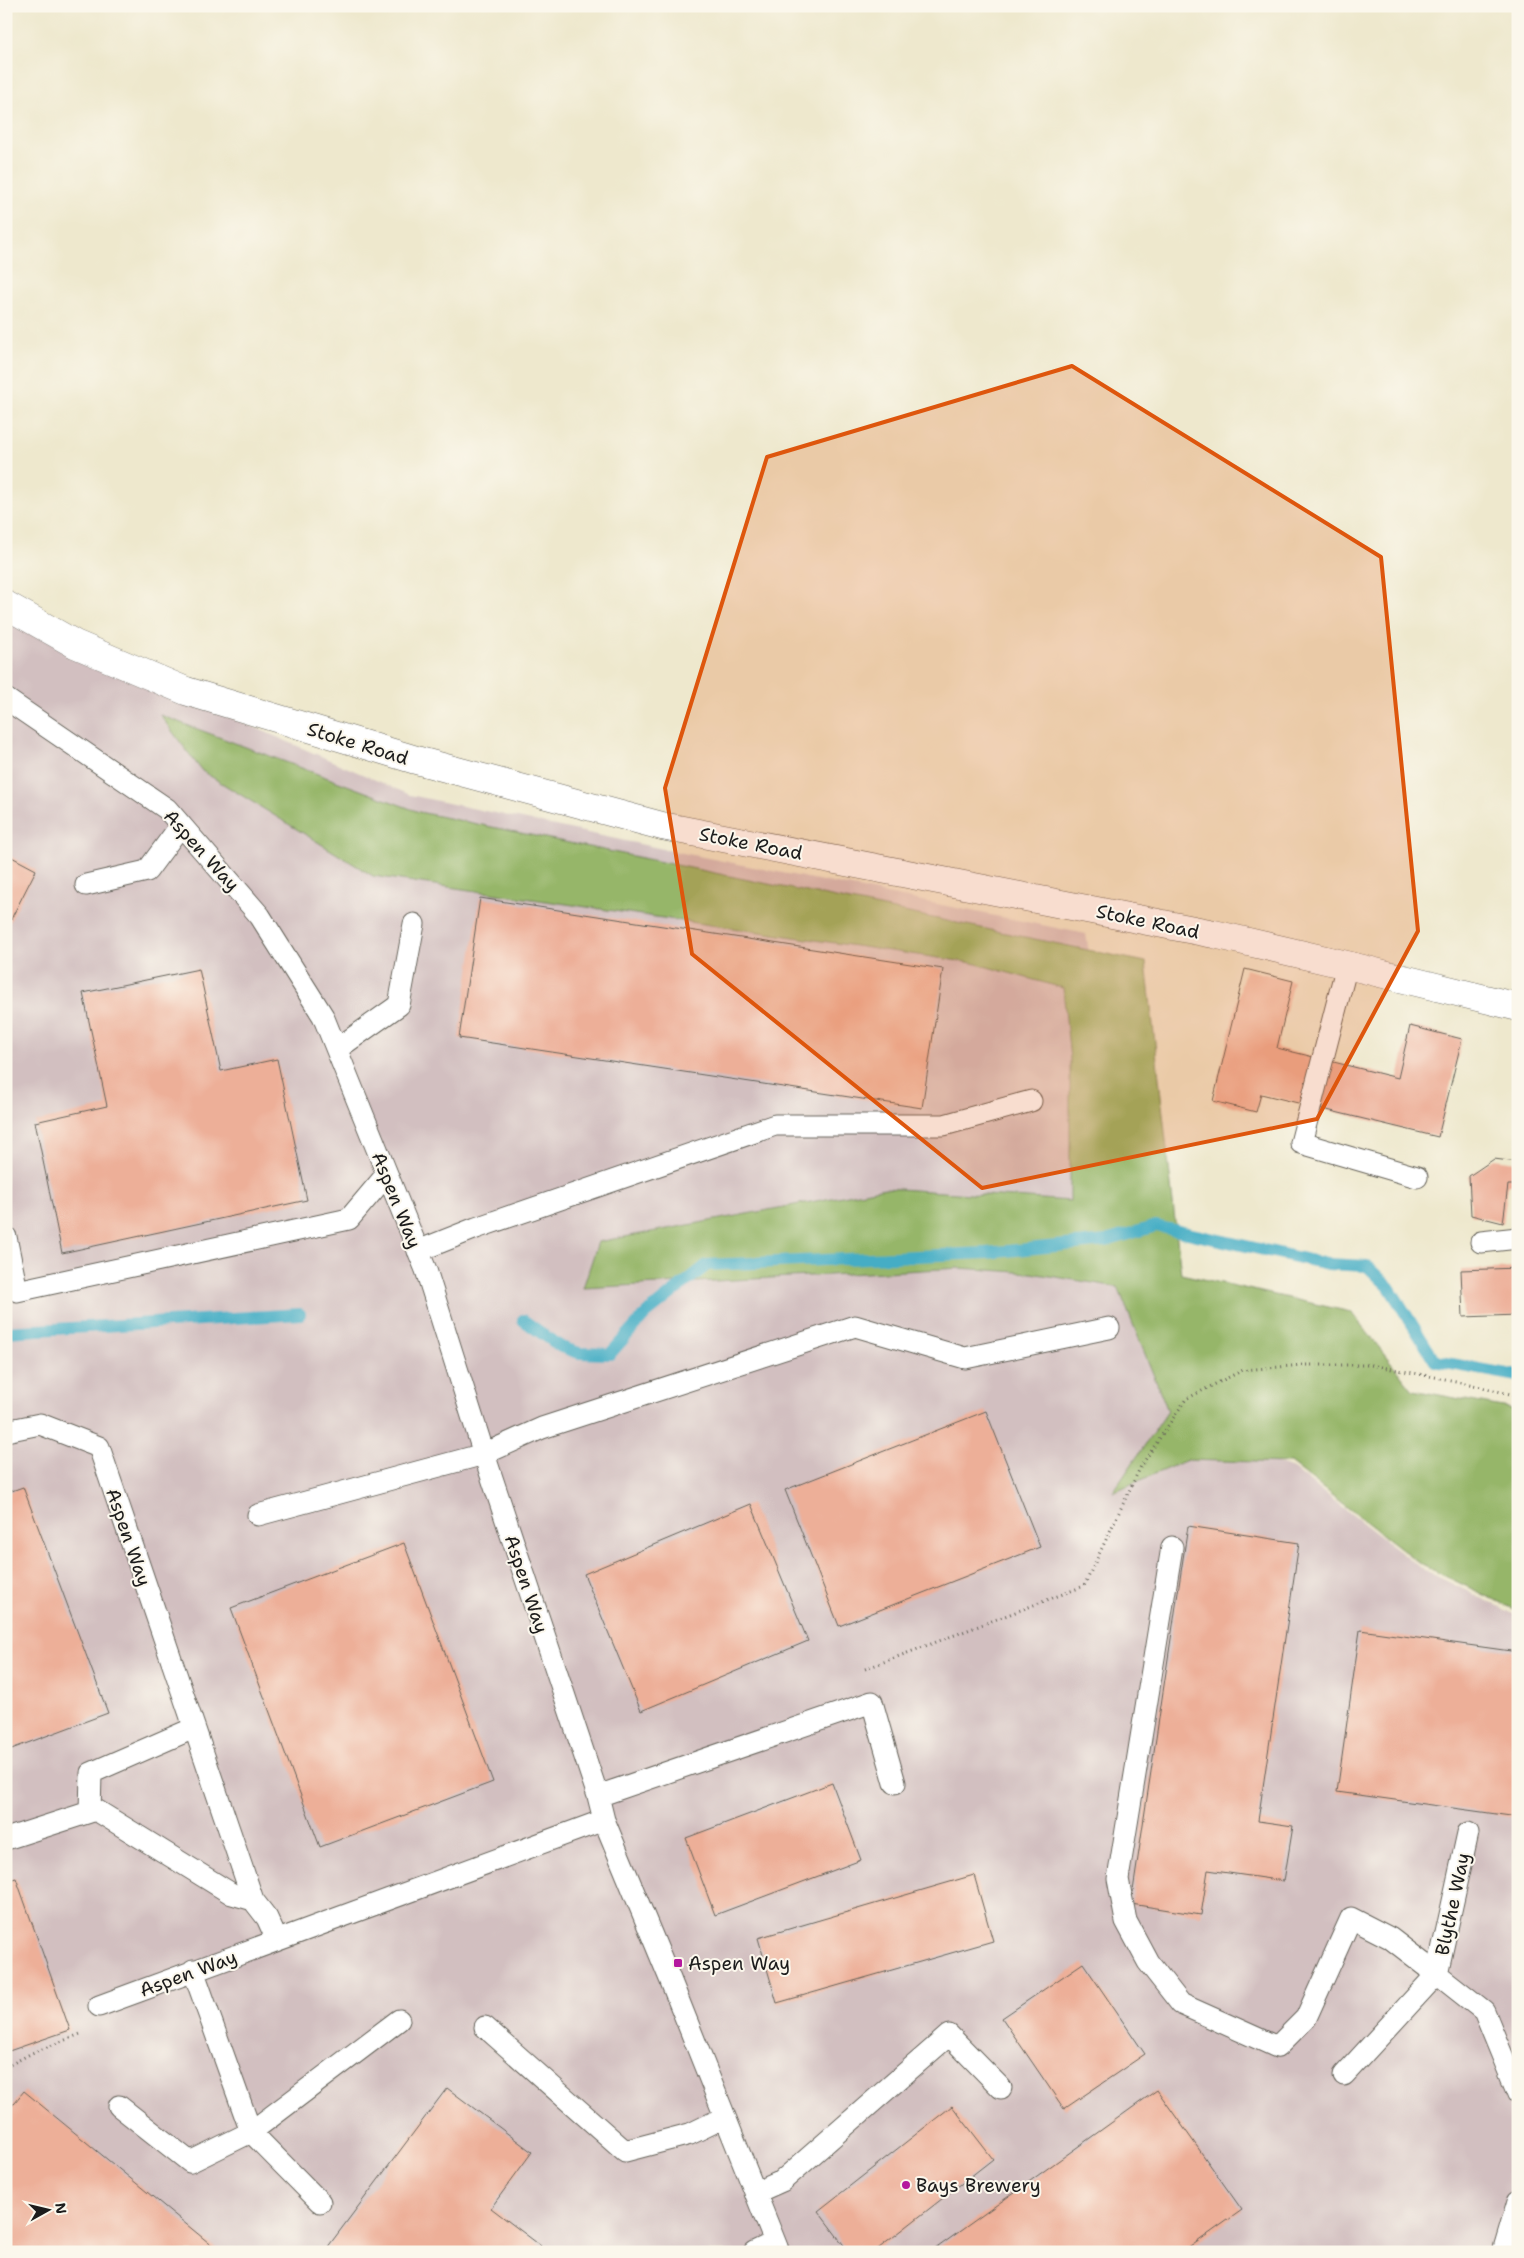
<svg xmlns="http://www.w3.org/2000/svg" width="1524" height="2258" viewBox="0 0 1524 2258" font-family="'Shantell Sans',sans-serif">
<rect width="100%" height="100%" fill="#fbf7ec"/>
<filter id="ink" filterUnits="userSpaceOnUse"><feTurbulence type="fractalNoise" baseFrequency=".02" numOctaves="2"/><feDisplacementMap in="SourceGraphic" scale="10" xChannelSelector="R" yChannelSelector="G"/><feConvolveMatrix kernelMatrix="1 2 1 2 8 2 1 2 1" color-interpolation-filters="sRGB"/></filter>
<filter id="wash" filterUnits="userSpaceOnUse"><feTurbulence type="fractalNoise" baseFrequency=".0096" numOctaves="4" result="noise"/><feDisplacementMap in="SourceGraphic" scale="20" xChannelSelector="R" yChannelSelector="G"/><feGaussianBlur stdDeviation="1.12" result="paint"/><feColorMatrix in="noise" values="0 0 0 0 0 0 0 0 0 0 0 0 0 0 0 0 0 1.4 0 .05"/><feComposite in="paint" operator="in"/></filter>
<g filter="url(#wash)">
<rect width="100%" height="100%" fill="#eee8cd"/>
<path fill="#d2bfc0" d="M6,610L192,700L410,795L663,849L1086,934L1152,1333L1217,1440L1293,1469L1424,1570L1518,1616V2252H6Z"/>
<path fill="#96b669" stroke="#596942" d="M160,715L419,812L1146,962L1181,1274L1351,1312L1413,1390L1518,1410V1611L1422,1565L1290,1463L1187,1460L1113,1492L1168,1411L1118,1287L1031,1273L960,1268L583,1288L598,1242L885,1188L1070,1201V1060L1063,988L973,963L373,876L202,771Z"/>
<g fill="none" stroke-linecap="round" stroke-linejoin="round">
<path stroke="#45adc5" stroke-width="12" d="M523,1320L561,1347L579,1353L610,1354L646,1314L707,1265L987,1253L1106,1241L1156,1226L1327,1264L1367,1266L1389,1287L1435,1361L1518,1376
M6,1332L300,1314"/>
</g>
<g id="blocks">
<path fill="#edaf98" d="M6,854L36,870L6,929Z
M480,898L943,969L922,1108L459,1038Z
M199,969L221,1071L277,1059L307,1200L62,1253L35,1122L107,1106L83,993Z
M1245,969L1293,981L1277,1048L1398,1078L1410,1026L1462,1039L1438,1137L1261,1094L1256,1112L1213,1101Z
M1494,1159L1518,1162V1185H1508L1503,1223L1471,1215L1469,1176Z
M1518,1268V1315L1463,1317L1461,1270Z
M986,1411L1040,1547L839,1626L785,1490Z
M23,1487L108,1713L6,1751V1493Z
M751,1504L808,1641L641,1711L584,1574Z
M1188,1526L1299,1543L1258,1821L1293,1826L1284,1881L1208,1870L1201,1915L1131,1904Z
M404,1543L493,1782L320,1847L231,1608Z
M1360,1630L1518,1652V1817L1337,1792Z
M832,1783L861,1860L715,1915L686,1838Z
M974,1875L993,1941L777,2003L758,1938Z
M16,1878L70,2030L6,2052V1881Z
M1083,1963L1145,2054L1064,2109L1002,2018Z
M447,2088L532,2152L491,2208L541,2246L536,2252H324Z
M1157,2090L1242,2210L1183,2252H931Z
M24,2091L220,2252H6V2113Z
M952,2106L993,2159L874,2252H849L818,2211Z"/>
</g>
</g>
<g filter="url(#ink)">
<use href="#blocks" fill-opacity="0" stroke="#66635a" stroke-width="1"/>
<g fill="none" stroke-linecap="round" stroke-linejoin="round">
<defs>
<path id="service" d="M6,699L167,809L260,916L323,1016L426,1270L484,1454L598,1796L604,1820L670,1979L779,2252
M86,885L147,871L181,825
M1347,965L1301,1143L1417,1177
M337,1049L399,1005L414,924
M6,1237L17,1291L349,1219L387,1174
M1481,1242L1518,1238
M418,1251L476,1228L775,1125H944L1031,1101
M6,1431L40,1424L99,1447L253,1900L267,1918L277,1940
M258,1515L484,1454L542,1428L855,1326L965,1358L1109,1328
M1172,1547L1118,1879L1126,1921L1148,1962L1181,2004L1277,2047L1306,2018L1351,1918L1390,1938L1437,1974L1344,2075
M598,1796L872,1702L895,1783
M90,1812L91,1773L194,1728
M1468,1833L1437,1974L1484,2011L1518,2094
M6,1839L96,1810L232,1894L253,1900
M193,1970L251,2132L320,2202
M99,2006L604,1820
M485,2027L625,2151L690,2134L725,2117
M119,2106L190,2162L251,2132L399,2020
M755,2193L782,2181L949,2035L1001,2088
M754,2252L775,2242
M1503,2252L1518,2201"/>
<path id="tertiary" d="M6,605L75,644L186,691L416,760L662,826L1214,934L1347,965L1518,1007"/>
</defs>
<use href="#service" stroke="#66635a" stroke-width="23"/>
<use href="#tertiary" stroke="#66635a" stroke-width="29"/>
<path stroke="#66635a" stroke-width="3" stroke-dasharray="1 4" stroke-linecap="butt" d="M865,1669L1084,1586L1141,1466L1186,1399L1243,1370L1303,1365H1371L1461,1382L1518,1396
M6,2067L32,2053L83,2033"/>
<use href="#service" stroke="#fff" stroke-width="21"/>
<use href="#tertiary" stroke="#fff" stroke-width="28"/>
</g>
</g>
<path fill="#de560d" fill-opacity="0.2" stroke="#de560d" stroke-width="4" stroke-linejoin="round" d="M1072,366L1381,557L1418,931L1317,1119L982,1188L692,954L665,788L767,457Z"/>
<g fill="#b5179e" stroke="#fbf7ec" stroke-width="2">
<rect x="673" y="1958" width="10" height="10" rx="2.5"/>
<circle cx="906" cy="2185" r="5"/>
</g>
<g text-anchor="middle" stroke-width="4" stroke-linejoin="round" paint-order="stroke">
<g font-size="19" fill="#1c1c1c" stroke="#fbf7ec">
<text transform="translate(358 743) rotate(17)" y="7">Stoke Road</text>
<text transform="translate(751 843) rotate(11)" y="7">Stoke Road</text>
<text transform="translate(202 850) rotate(48)" y="7">Aspen Way</text>
<text transform="translate(1148 921) rotate(12)" y="7">Stoke Road</text>
<text transform="translate(397 1200) rotate(68)" y="7">Aspen Way</text>
<text transform="translate(129 1537) rotate(71)" y="7">Aspen Way</text>
<text transform="translate(527 1584) rotate(72)" y="7">Aspen Way</text>
<text transform="translate(1452 1904) rotate(-78)" y="7">Blythe Way</text>
<text transform="translate(188 1973) rotate(-20)" y="7">Aspen Way</text>
</g>
<g font-size="19" fill="#1c1c1c" stroke="#fbf7ec" text-anchor="start">
<text x="688" y="1970">Aspen Way</text>
<text x="916" y="2192">Bays Brewery</text>
</g>
</g>
<rect width="1524" height="2258" fill="none" stroke="#fbf7ec" stroke-width="25"/>
<g transform="translate(48 2210) rotate(82)" stroke="#fbf7ec" stroke-width="4" paint-order="stroke">
<path d="M0-4L9 19L0 12L-9 19Z" fill="#1c1c1c"/>
<text y="-8" font-size="14" font-weight="bold" text-anchor="middle" fill="#1c1c1c">N</text>
</g>
</svg>
